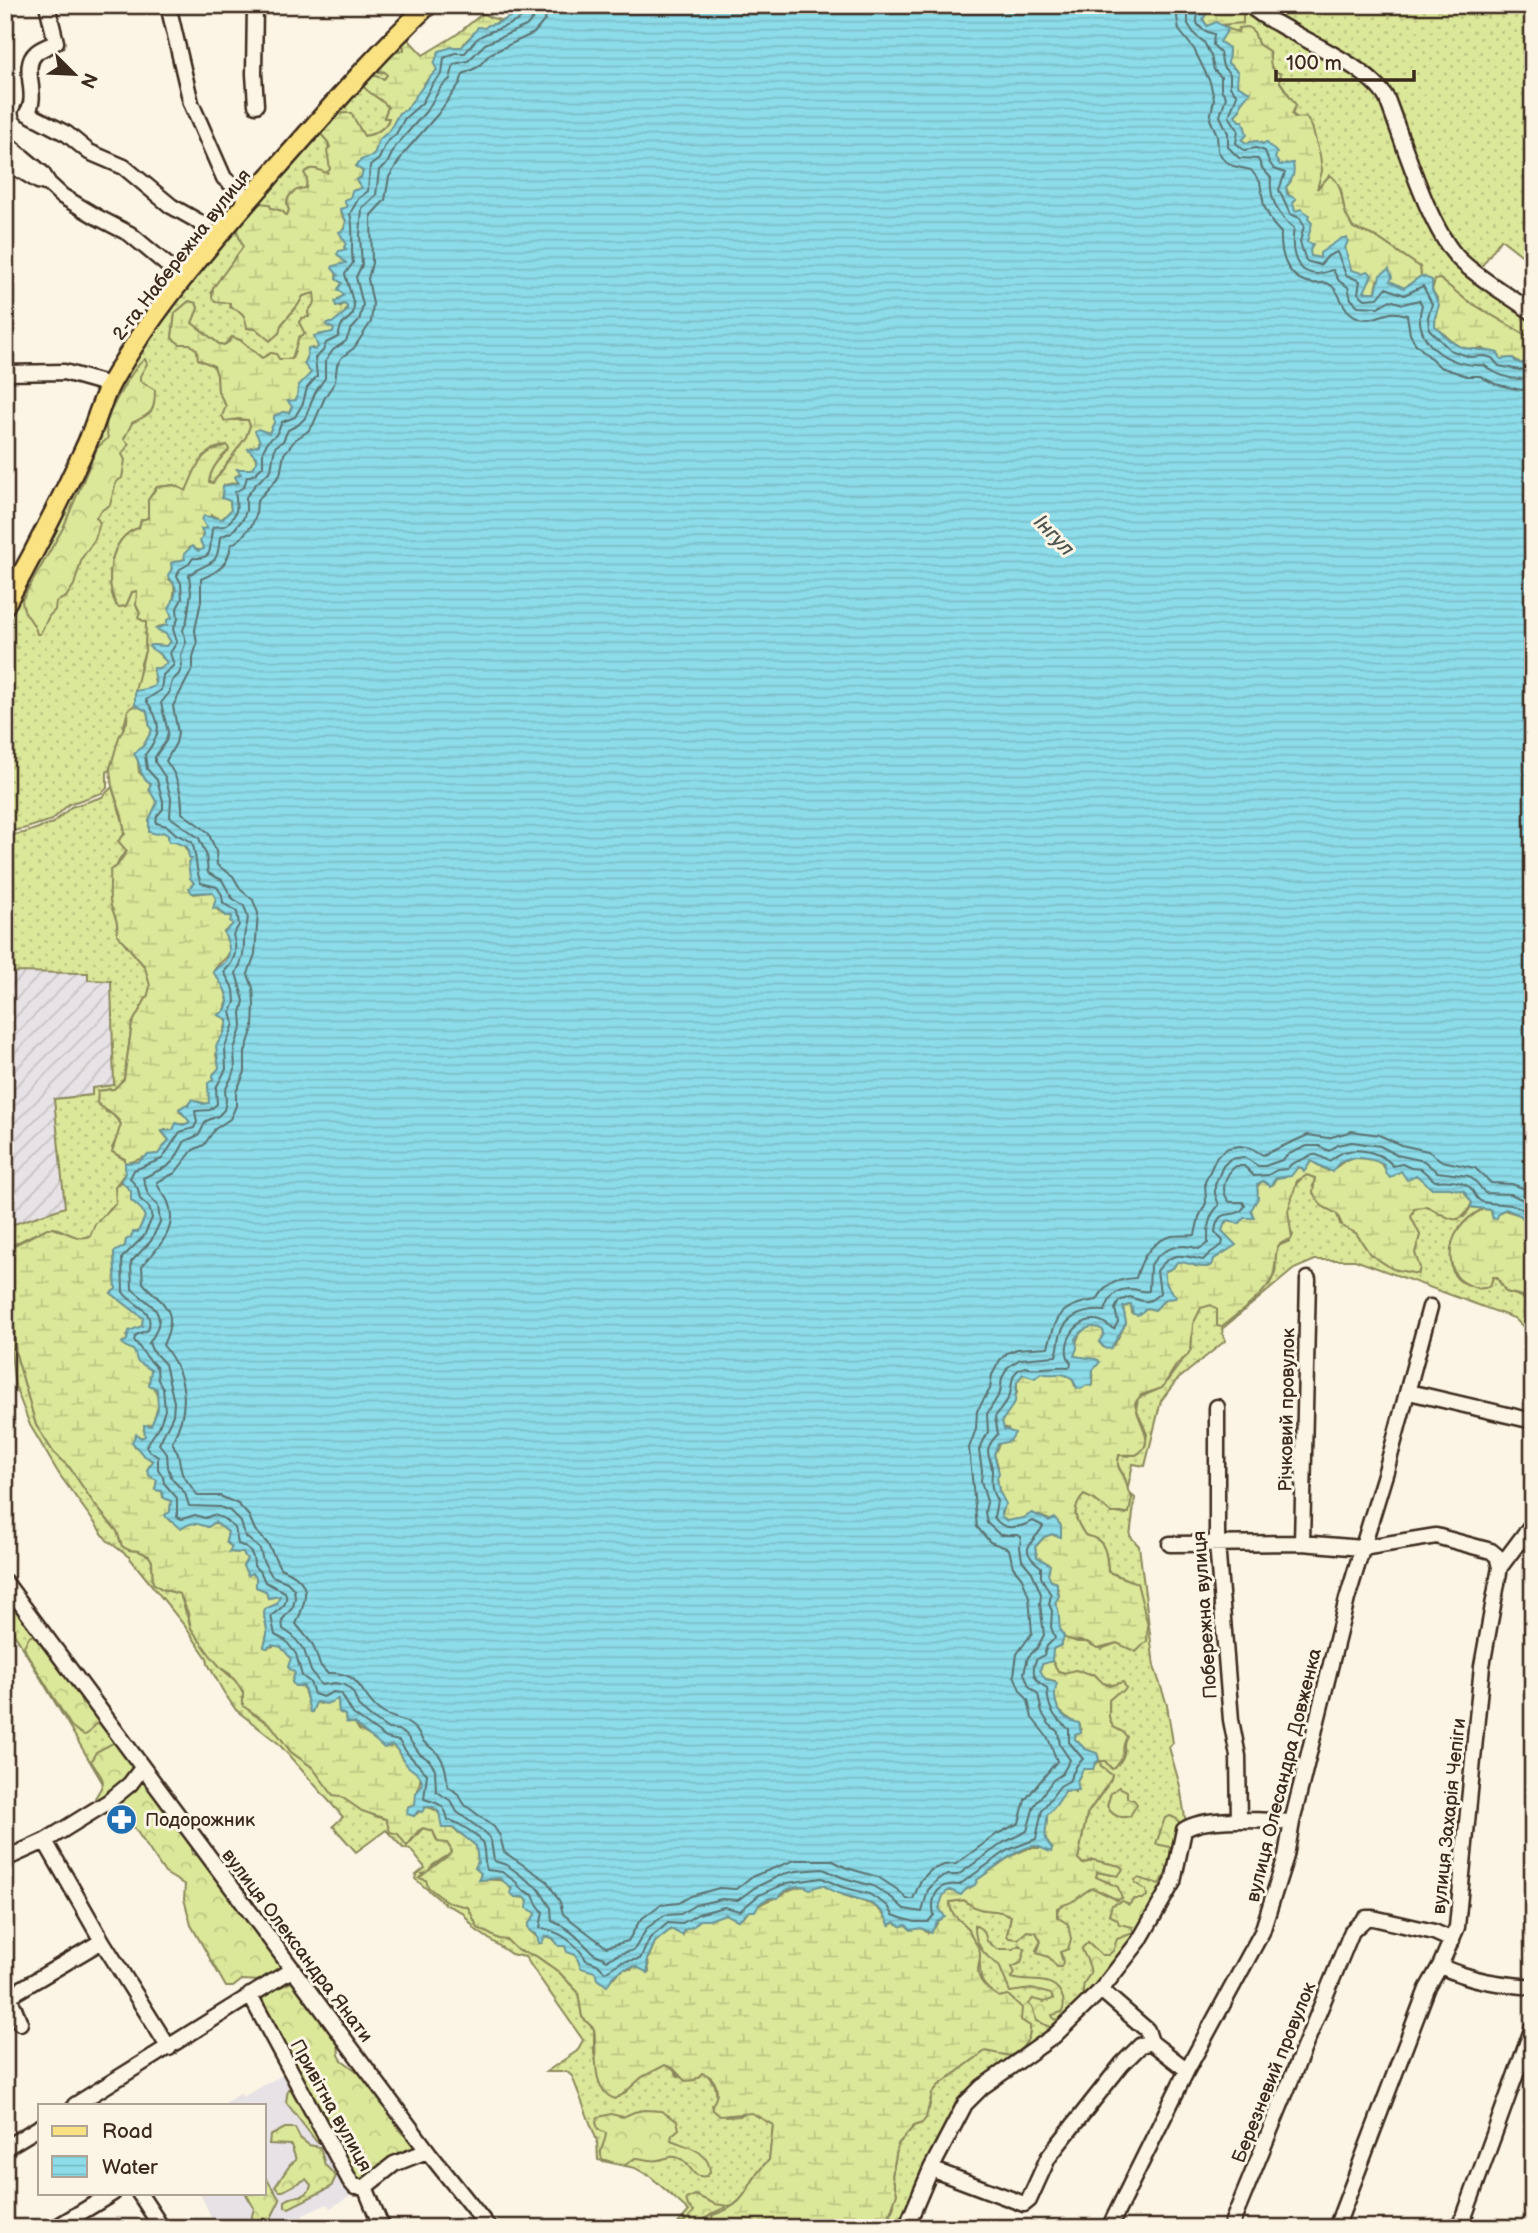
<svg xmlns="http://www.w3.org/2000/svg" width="1538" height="2233" viewBox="0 0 1538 2233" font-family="'Balsamiq Sans',sans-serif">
<defs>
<pattern id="industrial-furrows" width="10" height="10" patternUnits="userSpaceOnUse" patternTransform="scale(1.75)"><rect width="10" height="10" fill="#e6e2e5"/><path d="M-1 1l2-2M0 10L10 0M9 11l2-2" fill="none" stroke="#c6c2c4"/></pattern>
<pattern id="grass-dots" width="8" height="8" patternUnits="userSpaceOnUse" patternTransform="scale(1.75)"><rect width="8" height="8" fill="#dbe799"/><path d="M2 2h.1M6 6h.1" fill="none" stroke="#bdc683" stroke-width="1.8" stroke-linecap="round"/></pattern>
<pattern id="forest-crowns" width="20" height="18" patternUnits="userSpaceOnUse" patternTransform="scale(1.75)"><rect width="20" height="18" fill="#dbe799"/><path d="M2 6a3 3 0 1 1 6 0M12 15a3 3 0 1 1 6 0" fill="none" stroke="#bdc683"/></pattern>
<pattern id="wetland-marsh" width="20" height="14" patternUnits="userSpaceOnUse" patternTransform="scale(1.75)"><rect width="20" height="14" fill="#dbe799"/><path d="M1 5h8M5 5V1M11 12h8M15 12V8" fill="none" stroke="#bdc683"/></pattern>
<pattern id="water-rules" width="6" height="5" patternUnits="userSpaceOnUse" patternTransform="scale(1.75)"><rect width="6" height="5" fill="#8cdce9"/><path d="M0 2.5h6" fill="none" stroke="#7abdc7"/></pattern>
</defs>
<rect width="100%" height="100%" fill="#fcf5e5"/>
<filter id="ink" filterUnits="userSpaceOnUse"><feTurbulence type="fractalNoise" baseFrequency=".0143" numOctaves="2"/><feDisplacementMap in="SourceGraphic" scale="14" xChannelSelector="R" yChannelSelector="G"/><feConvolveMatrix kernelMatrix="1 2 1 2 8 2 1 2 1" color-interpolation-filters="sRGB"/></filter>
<g filter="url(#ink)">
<path fill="#e6e2e5" d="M282,2075L354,2194L330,2208L327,2204L303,2215L304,2220L288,2226V2228H216L200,2193H264V2105H222L240,2093L243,2097Z"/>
<path fill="url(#industrial-furrows)" d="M5,972L88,973V980L111,981L114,1085L92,1088L65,1207L5,1227Z"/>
<path fill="url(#grass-dots)" stroke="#8b885c" stroke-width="2" d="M1237,5H1243L1377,89L1443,241L1533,318V348L1529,345L1527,336L1466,300L1440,279L1435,280L1433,285L1431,280L1421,276L1420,267L1376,237L1353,228L1345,213L1341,190L1330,175L1317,190V184L1322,171L1312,127L1292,114L1296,105L1273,71L1269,65L1270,52L1258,44L1254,32C1244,32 1232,33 1224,26L1233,23L1243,14Z
M1257,5H1533V264L1501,239L1479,270L1462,256L1437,218L1391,97Z
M402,37L400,45L404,47V50L387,55L374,70L375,72H385L387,75L384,79L370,75L362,85C370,95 381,97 388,107L384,117L389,118C387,128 374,135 363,136L351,113C337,112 323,119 320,133L328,142L330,169L327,174C318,169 313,166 305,173L307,179L306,189C293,189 283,198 289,210L287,216L282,211L271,208L269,204H257L242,221L237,231L243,247L211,292L216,302L230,303V307C243,312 245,314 248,328L256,329L270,340L279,333L281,325L298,305L303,296L314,293L316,296L315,302L308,312L309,318H302L299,322L306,334L299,337L292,359H279L276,354L271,353L262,358L240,340L232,337L224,345L219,344L192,323L198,308L196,303L189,301L175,313L172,338L180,344H190L197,350L198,359L214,366L217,375L218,391L226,406L223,416L224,420H248L250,426L246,437L213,483L209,482C210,470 220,458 229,450L227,445L213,449L204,456L186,491L174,485L157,487L148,500V518L141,520L139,528C109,535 103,586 118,607L126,606L132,592L137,591L139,592L136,605L140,613L138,618L146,622V625L145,651L141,663L135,705L128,710C124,730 116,749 110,769L107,772V788L102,793L69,804L52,820L23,829L5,832V615L65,501L116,391L151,331L220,241L354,89Z
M112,787L124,825L123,848L127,851L120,858L111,880C113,887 110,891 110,898C111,912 119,916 117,934L145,967L151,986L148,995L132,1024L124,1079L114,1089L98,1091L106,1112L112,1114L121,1124L118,1136L112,1148L117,1155L125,1160V1173L116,1185V1203L106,1212L90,1236C75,1243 66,1228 52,1228C44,1228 12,1245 5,1250V1227L65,1207L54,1099L92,1095V1088L114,1085L111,981L88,980V973L5,972V836L24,833L53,823L71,807L102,797Z
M1307,1175L1315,1178L1313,1187L1337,1214L1340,1224L1356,1233L1370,1254L1393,1269L1419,1272L1415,1253L1420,1235L1411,1217L1414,1209L1426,1206L1440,1214L1464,1217L1471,1207L1483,1209C1461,1220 1449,1238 1451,1263C1452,1271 1454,1278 1462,1282C1469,1285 1482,1285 1490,1286L1493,1277H1496L1506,1292C1537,1300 1533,1308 1533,1336L1514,1318L1355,1260H1315L1294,1269L1222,1329L1225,1341L1176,1381L1161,1401L1145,1466L1133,1464L1127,1491L1135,1498L1130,1536L1139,1546L1154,1666L1167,1705L1173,1743L1169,1747L1180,1786L1186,1824L1180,1848L1125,1956L1066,2023L975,2091L903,2228H885L894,2206L895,2185L892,2176L898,2144L929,2109L932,2093L938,2086L985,2051C991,2051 996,2053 1002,2054C1019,2055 1031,2041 1030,2026L1021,2020C1021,2009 1016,2003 1008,1995L999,1997C972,1980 984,1974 978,1949C975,1941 970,1937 969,1929C961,1920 949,1915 950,1902L964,1900C984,1917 993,1905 1011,1916L1007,1935H1021L1027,1931L1036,1932L1041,1941L1036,1950L1049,1957L1057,1966L1063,1958L1060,1952L1063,1921L1059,1920L1057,1912L1060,1905C1072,1900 1081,1892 1093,1888L1117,1900L1122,1898L1109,1882L1096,1878L1097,1872L1111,1875L1123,1869L1120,1866L1093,1860L1083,1864L1078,1859L1087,1814L1107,1786L1106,1770L1101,1767L1100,1761H1105L1112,1768H1115C1138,1743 1113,1740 1109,1717C1108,1712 1110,1707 1109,1700L1117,1692L1113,1685L1102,1683L1095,1675L1075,1670L1069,1674L1058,1671L1051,1659L1053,1649L1061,1645L1064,1637L1077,1642H1086L1101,1649L1117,1643L1122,1645L1118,1575L1108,1572C1108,1562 1106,1544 1096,1539C1093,1537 1089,1537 1085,1535C1075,1520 1071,1510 1083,1495C1101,1499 1107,1515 1126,1514L1130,1495L1126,1492C1126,1488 1127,1484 1126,1481C1122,1469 1116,1471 1119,1455L1129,1456L1145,1447L1147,1434L1136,1409L1138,1398L1162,1388L1191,1349L1193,1324L1201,1307L1211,1305L1217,1309L1218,1315C1238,1305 1268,1296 1275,1273C1277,1263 1274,1254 1278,1246L1290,1241L1293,1235C1283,1218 1288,1184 1307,1175Z
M5,1303L14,1329L16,1354L36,1425L54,1453L70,1468L95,1505L117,1531L122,1546L129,1550L139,1551L149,1556L152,1561L153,1583L162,1589L180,1594L191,1628L221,1668L238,1683L253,1714L271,1725L291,1752L312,1767L340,1796L375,1816L388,1820L407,1846L423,1828L433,1831L436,1839L447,1843L452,1851L450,1854L433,1865L427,1873L422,1874C433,1891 445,1905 467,1905L479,1928L507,1940L521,1952L536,1956L559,1972L578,1992L582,2017L594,2029V2053L601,2084L622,2095L642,2077L665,2065L673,2068L678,2076L698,2078L702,2073H706L715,2085L717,2098L726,2117L740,2116L745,2112L752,2113L773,2125L769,2160C744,2182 753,2202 713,2215L708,2228H674L689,2211L651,2177L635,2168L598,2160L597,2141L572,2076L567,2072H546L577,2051L583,2040L525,1957L511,1954L476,1930L462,1912L446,1905L415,1879L416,1875L425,1868L410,1849L403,1848L386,1830L356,1852L333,1826L343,1817L278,1743L236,1710L223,1691L208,1664L207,1658L184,1625L129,1557L107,1540L59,1474L30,1425L15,1386Z
M5,1591L134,1763L135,1769L111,1797L5,1618Z"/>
<path fill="url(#forest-crowns)" stroke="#8b885c" stroke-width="2" d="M145,359L147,364L140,376V381L155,390C155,414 150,414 132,423L124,439L129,444L122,454L125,460L122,478L116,482L110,505L102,510L96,517L100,523L95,539L82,558L74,585L66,597L56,602L55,610L49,616L40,634H37C35,621 22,615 22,600L63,528L97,448L108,438C107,434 106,430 106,427C106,414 134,366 145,359Z
M33,1635L79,1693L82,1704L91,1709L99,1719V1723L94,1725C86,1740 83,1736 71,1726L26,1652L24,1646L29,1637Z
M113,1743H117L132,1764L131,1776L97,1803L95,1798C108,1777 104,1783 91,1761L96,1752Z
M142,1778L179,1825V1831L192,1844V1854L200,1856L281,1965L278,1970L260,1981L242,1980L233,1987H226L191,1925L184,1899L185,1885L165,1873L119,1805V1801Z
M1119,1787L1127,1791V1798L1134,1800L1137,1804L1130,1816C1120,1819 1112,1816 1107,1806L1111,1793Z
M1170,1816L1177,1819L1181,1826L1165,1892L1111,1970L1086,1994L1083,1993C1082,1970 1100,1984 1083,1952L1082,1948L1088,1942L1102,1955H1108L1113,1951L1117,1939L1133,1933V1927L1119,1924L1117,1919L1109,1915L1112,1905L1123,1901L1129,1905L1134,1899H1142L1147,1896L1146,1890L1135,1883V1880L1138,1878L1159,1884C1168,1875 1171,1859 1170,1847L1156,1844L1165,1818Z
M975,1925L984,1931L987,1941L997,1949H1013L1019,1945L1025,1949L1021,1963L1012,1967L1015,1973L1012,1978C1024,1982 1034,1979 1046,1982C1060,1985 1067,2000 1062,2012L1052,2015L1054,2019L1062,2020L1055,2029L1036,2021L1033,2008L1028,2004L1033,1999L1044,2002L1053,1999L1051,1994L1032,1989L1010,1992L999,1965C984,1956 974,1944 975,1925Z
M294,1981L338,2042L339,2055L342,2060L362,2075L387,2108L400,2131L416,2148L363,2182H358L324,2141L318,2143L316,2141L286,2102L288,2089L296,2088L276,2029L259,1998L277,1985L281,1987Z
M645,2110L661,2111L677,2121L679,2129L672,2135L671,2140C687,2147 709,2150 710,2172L707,2176C691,2179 692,2165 681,2159C671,2154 667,2159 658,2160C651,2162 643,2158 635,2158L624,2166L602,2159C598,2148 606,2143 606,2133L598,2129L596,2122L598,2117L611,2114L623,2117L634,2112Z
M285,2128H295L300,2138L309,2145L320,2147L325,2165L336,2176L331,2187L289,2208L285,2207V2201C295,2193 308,2200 311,2185L306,2179L283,2191H279L275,2187L290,2165L296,2160L291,2145L269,2144L270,2136Z
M264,2175L280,2200L270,2220L276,2228H249L254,2208L246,2194L264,2193Z
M695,2195L715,2204L728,2206L713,2213L693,2228H682L681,2223L687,2220L694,2211L688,2206L686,2199Z"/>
<path fill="url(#wetland-marsh)" stroke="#8b885c" stroke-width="2" d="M1237,5L1243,14V23L1207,26L1203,19C1211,4 1222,5 1237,5Z
M483,13L489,17L500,20C487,32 473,28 462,47H452L446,50L437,71L426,81L416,99L412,101L406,111L399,113L390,130L379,140L374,155L361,161L356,166L363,172L361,177L356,180L362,188L354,190L350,198L346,199L347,207L340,211L346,221L342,235L346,243C342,248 346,256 346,264L337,265L336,279L342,283L344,295L338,299L340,307L344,304L347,305C346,316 336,322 327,325L334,329V332L317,335L318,347L315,350L312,348L304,364L311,372C301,387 296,399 289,413L283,412L274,416V423L269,433L259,430V445L256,447H251L257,462L251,469H237L241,474L236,476L239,482L224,485L222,496L230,501L231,510L221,520L211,515L202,537L204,549L201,551L190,547L185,559L173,562L169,579L174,584C176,596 170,607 172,618L167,625L157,627L166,634L171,642L166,646L153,645L154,649L168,663L153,671L156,675L154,680L156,685L150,690L135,691L145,651L146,625V622L138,618L140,613L136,605L137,591L132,592L126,606L118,607C103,586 109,535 139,528L141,520L148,518V500L157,487L174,485L186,491C192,478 198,457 211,451C216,448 222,448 227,445L229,450C220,458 210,470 209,482L213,483L246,437L250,426L248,420L239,419L225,421L222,416L226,406L218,391L217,375L214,366L198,359L197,350L190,344H180L172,338L175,313L189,301L196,303L198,308L192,323L219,344L224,345L229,342L232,337L240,340L262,358L271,353L276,354L279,359H292L299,337L305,334L299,322L302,318L309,317L308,312L315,302L314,293L303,296L298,305L281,325L279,333L270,341L256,329L247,328C245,314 243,312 230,307V303L216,302L212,298L213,288L243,247L237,231L242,221L258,203L269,204L271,208L282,211L287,216L289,210C283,198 293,189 306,188L307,178L304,173C313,165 317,170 327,173L330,169L327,150L330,147L328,142L320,133C323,119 337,112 351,113L364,136C374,135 387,128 389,118H384L388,107C381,98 370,95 362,85L370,74L384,79L387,75L385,72L374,70L387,55L404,50V47L400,45L405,36L423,55L456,35Z
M1248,27L1254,32L1258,44L1270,52C1270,64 1269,69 1281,74L1279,81L1296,105L1292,114L1295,118L1306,117L1312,127L1320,155L1322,171L1317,189L1330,175C1343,184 1341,198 1345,212C1347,218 1350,223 1353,228L1376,237L1420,267L1421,276L1404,288L1389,281L1377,280L1376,292L1364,293L1362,273L1351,271L1345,247L1320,258L1311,257L1286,187L1291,181L1263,144L1257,141L1246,143L1242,140L1243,121H1239L1235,115L1244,90L1237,85L1234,68L1228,63L1229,48L1219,41L1228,29L1238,32L1239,28Z
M1440,279L1466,300L1527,336L1529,345L1533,348V361L1532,356L1522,364L1513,358L1501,359L1481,348C1459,354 1449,337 1435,326L1437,298L1432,290L1435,280Z
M135,705L147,711L150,727L152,730L144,745L137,752L139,772L150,783V790L157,803L149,820V832H163L168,835L169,842C196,839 191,876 194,894L212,892L216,898L214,907L226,916L231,915L234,924L224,932C237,962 223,954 213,972L223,982L228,1001L223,1013L227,1022L216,1055L220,1068L216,1073H214L213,1080L208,1084L211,1101L207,1104L196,1101L180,1108V1112L190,1120L189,1124H179L173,1130H165L162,1132L169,1140L158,1154C147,1154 137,1162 125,1163V1159L112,1152L121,1124C116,1114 105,1111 97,1103L98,1091L114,1089L124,1079L132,1024L148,995L150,986L145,967L117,934C119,915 111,914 110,900C109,890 111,880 110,870L117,866L127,851L118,841L125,834L122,816L112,787L110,769L119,737L127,722L128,710Z
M1352,1158C1364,1159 1380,1158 1385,1169L1397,1172L1401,1171L1406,1176H1419L1431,1188H1450L1464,1191L1472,1203C1458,1233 1446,1214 1426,1206L1414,1209L1411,1217L1420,1235L1415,1253L1420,1268L1418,1274L1393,1269L1370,1254L1356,1233L1343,1227L1337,1214L1322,1206L1313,1193L1315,1178L1307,1175L1297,1181L1288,1211L1292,1238C1288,1241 1282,1241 1278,1246C1274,1251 1278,1271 1270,1282C1259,1300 1237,1314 1221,1327L1217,1326V1309L1211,1305L1201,1308L1193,1324L1191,1349L1187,1356L1177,1364L1162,1388L1141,1395L1135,1403C1136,1420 1159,1443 1136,1455H1119C1115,1472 1123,1469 1126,1482C1129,1490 1126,1491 1132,1498L1129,1513H1111L1095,1500L1084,1495C1070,1510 1075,1520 1085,1535C1089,1537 1093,1537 1096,1539C1107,1544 1107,1562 1108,1572L1137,1583L1148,1626L1147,1641L1136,1652L1117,1643L1097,1648C1094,1646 1091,1644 1087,1642C1077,1639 1058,1644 1058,1624C1058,1616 1060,1611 1055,1603L1059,1594L1056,1582L1051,1581L1048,1574L1049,1564L1037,1557L1035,1547L1044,1537L1052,1534L1055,1536L1060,1531V1524L1032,1513L1024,1518L1007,1521L1001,1517L1004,1502L999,1491L997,1478L998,1466L994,1454L1000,1442L1010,1441L1008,1429L1003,1427L1002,1421L1017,1393V1382L1023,1374L1059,1372L1072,1378L1075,1386L1093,1385V1370L1098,1360L1074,1356C1075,1340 1082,1317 1103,1330L1104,1334L1099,1342L1103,1347L1114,1345L1126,1323L1123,1307L1131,1304L1132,1313L1147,1308L1155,1310L1165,1299L1175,1298L1166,1284L1164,1272L1173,1268L1177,1262H1188L1195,1266L1208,1267L1212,1265L1214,1259L1235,1245L1222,1231L1224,1224L1229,1220L1240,1223C1248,1211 1260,1204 1257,1187L1262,1181L1272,1185L1276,1178L1284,1176L1297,1167L1306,1169L1311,1161L1328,1171C1337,1170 1341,1160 1352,1158Z
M121,1181L131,1191V1200L142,1209L145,1217L138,1232H133L131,1238L126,1240L125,1246L114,1253L116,1289L111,1293L143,1318L142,1326L127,1335V1341L123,1342L125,1346C136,1348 142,1362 151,1370C150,1380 156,1389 158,1399C160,1408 154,1415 153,1423L144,1427L145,1436L143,1438L139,1436L134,1446C142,1450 145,1456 152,1461L147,1470L150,1476L157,1480L155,1490L162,1491L163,1497L171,1501L170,1512L166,1517L171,1522H195L208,1527L215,1522L228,1532L226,1542L232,1547L229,1552L243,1553L247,1559L243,1566L248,1575L253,1573L256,1577V1587L266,1591L268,1598L280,1596L277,1604L265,1609C262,1618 267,1622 267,1630C268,1636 265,1641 264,1647L267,1648L277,1645L282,1647L291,1658L290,1668L295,1673L292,1682L295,1686H303L310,1710L312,1712L316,1702L320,1704L338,1699L339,1712L345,1715L346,1722L355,1723L359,1730L390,1747L391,1745C400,1750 396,1750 401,1757C406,1765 415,1768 421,1776L415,1805L409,1806L414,1816L425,1807C440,1808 441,1819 452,1828C460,1834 469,1839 476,1846L478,1862L475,1868L481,1873L479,1879C498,1882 505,1873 515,1897L526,1898L529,1904L528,1908L537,1913L528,1925L529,1930L538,1938C549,1936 552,1935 559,1946H565L567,1951L576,1955L581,1968H589L598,1974L597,1979L606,1983L624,1969H631L635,1966L649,1972L648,1959L655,1942L671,1929L683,1935L684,1930L700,1920H709L725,1914L738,1920C751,1911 761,1902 775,1898C782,1896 787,1890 795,1888C804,1885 812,1887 822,1885C827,1887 832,1890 838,1893C862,1903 877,1899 890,1925L895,1922L900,1926L906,1925L911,1930L921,1928L928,1933L934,1928L943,1914L939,1908L942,1895L947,1891H963L973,1886L977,1880L1011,1856L1029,1848H1052C1040,1836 1048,1829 1047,1815L1065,1791L1070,1789L1075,1792L1078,1786L1077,1781L1083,1769L1094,1765L1099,1761L1098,1755L1085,1749L1075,1739V1735L1081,1731L1080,1725C1055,1712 1054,1708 1055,1681L1043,1678L1040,1670L1042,1664L1052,1661L1058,1671L1064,1673L1075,1670L1095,1675L1103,1683L1109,1686L1123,1682L1126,1688L1124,1691L1117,1693L1109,1700V1717L1113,1727L1123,1732L1127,1737C1119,1750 1129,1752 1115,1768L1112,1769L1105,1761H1100L1101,1767L1112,1775L1111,1779L1087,1814L1078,1859L1083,1864L1093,1860L1120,1866L1123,1869L1118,1876L1097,1872L1096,1877L1118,1887L1122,1898L1118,1900L1093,1888C1084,1891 1081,1897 1073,1901C1067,1905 1062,1904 1057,1908V1917L1068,1924L1071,1939L1068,1949L1060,1952L1063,1962L1061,1967H1057L1049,1957L1037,1953L1041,1941L1036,1932L1027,1931L1018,1939L1009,1938L1007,1935L1011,1916C993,1905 984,1917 964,1900L950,1902C949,1915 961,1920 969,1929C970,1938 976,1941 979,1949C982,1957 978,1964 978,1971C978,1982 991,1992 999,1997L1008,1995L1022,2008L1021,2020L1030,2026C1031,2039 1023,2050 1010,2056L985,2051L938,2086L932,2093L926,2118L922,2123L914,2126L898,2144L892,2176L897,2193L885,2228H708L713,2215C753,2203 744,2182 769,2160L773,2125L752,2113L720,2116L713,2110L712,2105C721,2093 717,2077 702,2073L695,2080L685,2081L673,2068L665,2065L642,2077L622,2095L614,2099C589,2088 598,2050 594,2029L582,2017L578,1992L559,1972L536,1956L517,1950L507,1940L499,1939L478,1928L468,1907L447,1902L428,1887L426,1880L419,1878L450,1854L452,1851L447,1843L438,1842L433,1831L423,1828L418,1831L407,1846L398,1834L390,1832L386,1819L362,1811L340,1796L333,1795L312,1767L291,1752L271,1725L243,1706V1691L230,1674L221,1668L210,1655L191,1628L188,1613L180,1594L162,1589L153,1583L152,1561L149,1556L139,1551L129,1550L122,1546L117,1531L95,1505L70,1468L54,1453L36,1425L16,1354L14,1329L5,1303V1250L47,1228C63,1227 74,1242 90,1236L95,1224L116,1203L115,1187Z
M1483,1209L1491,1210L1492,1216L1504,1210L1520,1215L1533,1228V1308L1523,1296L1506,1292L1497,1277H1493L1490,1286C1481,1290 1478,1289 1469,1285C1457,1280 1453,1273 1451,1261C1448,1237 1463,1219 1483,1209Z"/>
<path fill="url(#water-rules)" stroke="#6c9598" stroke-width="2" d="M517,5H1214L1208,10L1203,19L1207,26L1216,22L1228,29L1220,42L1229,48L1228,63L1238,72L1237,85L1250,92L1241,103L1240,110L1235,115L1239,121H1243L1247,135L1242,140L1246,143L1257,141L1263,144L1266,142L1277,153L1275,158L1280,165L1293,163C1295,174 1293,179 1286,187L1287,194L1296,199L1293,203L1295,211L1301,209L1309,215L1308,219L1312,223L1307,242L1313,244L1310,251L1311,256L1320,258V253L1342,238H1347L1348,241L1345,248L1351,270L1362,273L1368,271L1372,275L1364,292H1376L1380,275L1389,269L1392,277L1390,281L1404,288L1421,276L1432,280V290L1439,305L1435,317V326C1441,330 1445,338 1452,342C1466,353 1482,347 1498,353L1501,359L1513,358L1515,361L1522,364L1531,355L1533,361V1228L1520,1215L1506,1209L1499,1212L1497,1218L1493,1219L1491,1210L1471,1207L1472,1203L1464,1191L1450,1188H1431L1416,1175L1407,1180L1401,1171L1390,1178L1386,1173L1384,1165C1375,1159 1354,1155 1344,1160C1338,1162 1335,1168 1332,1172L1311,1161L1304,1172L1302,1168L1298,1167L1291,1176L1276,1178L1270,1186L1263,1181L1257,1184L1258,1198L1251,1210L1254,1218H1244L1239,1224L1229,1220L1225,1222L1222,1231L1236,1245L1214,1259L1212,1265C1200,1271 1190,1261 1177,1262L1173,1268L1165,1271C1163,1281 1168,1289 1176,1296L1175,1298L1165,1299L1155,1310L1147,1308L1138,1315L1133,1314L1131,1304L1123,1307L1126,1323L1111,1348L1106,1349L1099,1342L1104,1334L1103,1330C1092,1323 1082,1329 1076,1339L1077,1348L1074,1356L1096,1359L1100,1362L1093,1370L1092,1386L1087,1385L1081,1389L1077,1388L1072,1378C1059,1370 1052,1377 1041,1373L1035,1378L1023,1374L1017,1382L1015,1402L1002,1421L1004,1429L1015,1433L1010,1441L998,1444L994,1454L999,1473L997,1478L999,1491L1006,1504L1001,1512V1517L1007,1521L1024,1518L1032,1513L1049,1521L1055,1518L1061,1526V1537L1052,1534L1044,1537L1035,1547L1037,1557L1050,1565L1048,1574L1051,1581L1057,1583V1590L1059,1596L1055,1603C1063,1614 1055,1626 1064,1636L1061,1645L1053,1649L1052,1661L1042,1664L1040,1670L1045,1679L1057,1683C1051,1701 1058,1719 1079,1723L1081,1733L1075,1735V1739L1085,1749L1097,1753L1099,1760L1095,1763L1093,1769H1083L1077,1781L1079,1790L1065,1791C1060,1800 1054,1809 1047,1815C1048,1829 1040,1836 1052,1848L1051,1852C1046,1851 1041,1847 1036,1846C1022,1844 989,1872 977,1880L975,1885L966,1889L961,1895L950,1890C942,1893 942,1900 939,1908L945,1917L937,1922L931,1933L921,1928L911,1930L906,1925L900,1926L895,1922L889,1925C883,1901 858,1900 838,1893C832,1891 828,1887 822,1885L810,1889C800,1882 784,1889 778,1898C768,1896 759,1902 755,1911H750L738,1920L725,1914L709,1920H700L694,1926L684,1930L682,1935L671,1929L655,1942L647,1960L648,1973L635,1966L624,1969L613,1976L607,1986L597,1979L595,1972L581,1968L576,1955L567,1952L565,1946H559L553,1938L545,1936L542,1943H539L536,1934L529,1930L528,1925L536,1913L527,1908L528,1900L523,1897H515L510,1893L512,1888L499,1878L479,1880L481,1873L475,1868L478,1862L476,1846L454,1828H442L439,1812L433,1807H425L422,1812L418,1811L414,1816L407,1814L408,1807L415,1805L416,1793C432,1776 411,1772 406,1764C401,1757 400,1750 392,1745L384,1748C374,1738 364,1733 355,1723L346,1722L345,1715L339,1712L338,1699L326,1704L316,1702L312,1712H310L304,1686H295L292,1682L295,1673L288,1667L291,1658L281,1647L272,1645L267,1648L264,1647C265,1642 268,1636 267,1631C267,1622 262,1618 265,1609L277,1604L280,1596L268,1598L266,1591L256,1587V1577L252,1573L248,1575L243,1566L247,1559L243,1553L229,1552L232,1547L226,1542L228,1532L215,1522L208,1527C195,1523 192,1521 181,1529L166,1517L165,1515L170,1512L171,1501L164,1498L162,1491L155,1490L157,1480L150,1476L147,1470L153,1461L143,1455L132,1442L136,1434L141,1438L145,1436L144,1425L151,1426L158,1409L157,1389L149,1385L151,1370L137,1361C133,1342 130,1353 122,1343L127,1340L129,1331L142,1326L143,1318L111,1293L116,1289L114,1252L125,1246L126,1240L131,1237L133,1232H138L145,1217L142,1210L131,1200V1191L121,1181L125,1173V1163L138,1162L148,1155L158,1154L169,1140L162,1131L173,1130L176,1123L183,1125L190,1122L179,1109L185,1105L188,1106L192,1099L203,1104L209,1103L208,1083L213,1080V1075L219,1068L216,1046C221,1037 228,1030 227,1019L218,1015C239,1005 222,984 213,972C216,968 219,966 223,964C233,956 229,943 224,933L233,924L230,921L232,916H226L218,908L213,909L216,898L212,892L192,893L189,888L194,883L190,878L188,862L192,859L189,857L187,847L175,842H169L168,835L163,832L157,834L149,832V820L157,803L149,789L151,783C137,776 143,765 134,754L144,745L152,730L150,727L147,711L135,705V691C155,687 159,689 153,668H160L167,663L161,655L149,647L150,645L166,646L171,642L166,634L156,629L167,625V620L172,618L169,609C172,602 179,592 174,584C172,581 169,578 168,575L172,569L171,563L185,559L184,554L192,546L198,551L204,549L200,541L204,535L201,529L207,528L202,520L204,516L223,519L231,510L230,501L222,498L223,486L239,483L235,477L241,474L237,469H251L257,462V458L248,449L259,445L260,441L255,431L258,429L269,433L274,423V416L283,412L289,413L292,407L288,401L296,400L299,385L311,373L304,364L307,359L308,348L315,350L318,347L314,336L333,332L334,329L326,325L327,323H332L347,311V306L344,304L336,306L335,302L344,295L338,289L342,283L336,279L338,275L332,268L333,266L346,263L337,254L339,251L346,249L344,247L346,243L339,232L345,229L346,221L340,209L347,207L344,200L350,198L352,191L362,188L356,180L361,178L363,171L356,167C360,157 366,159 374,155L379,140L390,130L399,113L406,110C412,101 429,77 437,70L434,64L439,51L452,47H462C467,40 474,34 478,27L485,28L488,25C497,25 515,15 521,9Z"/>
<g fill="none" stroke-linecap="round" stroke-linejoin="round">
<path stroke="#5b716f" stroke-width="2" d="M527,5V13C515,26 496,28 481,36C474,40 470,48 465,53H455L444,58L442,74L433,83L422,103L405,118L396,134L386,143L379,159L370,166L368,191L358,199L350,214C355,227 350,249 353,263L345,274L354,305L353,314L341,326L338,337L326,343L323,351L315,358L317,376L307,388L303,403L295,417L282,422L276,435L268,441L263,451V466L255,474L247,477L244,487L235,492C238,508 238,515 225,526L213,527C207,543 218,560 193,558L189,564L180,569L177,576L181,583L182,599L177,608L178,619L173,629L177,642L170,653L174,665L163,675L161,690L146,700C162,723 162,733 145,755L147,769L157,780L163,801V809L157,816L156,823L167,826L176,834L192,842C197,856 195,870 201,883L217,887L222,895L223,903L237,912L239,925L233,935C238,950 235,961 224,972L234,990L235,1002L231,1012L234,1024L225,1047L226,1069L216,1088L217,1104L210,1110L195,1111L197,1122L194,1128L180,1132L162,1159L134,1170L130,1178L138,1189L140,1199L149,1207L152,1218L144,1236L122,1258L123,1292C132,1306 156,1308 148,1330L136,1335L134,1340L145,1355L157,1368L158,1380L163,1388L165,1410L159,1427L146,1446L148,1450L158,1457V1469L163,1477L164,1483L177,1498V1517L182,1519L195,1515L205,1518L213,1515L223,1518L235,1528L238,1544C249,1548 254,1553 254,1566L261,1573L265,1582L285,1592C290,1605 279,1609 271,1616L275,1635L286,1641L296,1654L302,1676L310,1682L314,1694L323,1697L333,1692L341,1693L353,1714L386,1738L399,1741L407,1753L427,1774L424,1799C438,1803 445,1804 448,1820C456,1821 478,1835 482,1842C486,1851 483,1862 487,1870L502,1872L516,1882L521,1889L533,1895L537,1904L543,1912L540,1928C558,1930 578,1944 586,1960L597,1964L605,1972L621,1962L640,1959L650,1938L668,1923L681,1924L698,1914L724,1907L740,1911L759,1895L787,1883L822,1878L842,1887L869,1894L888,1906L893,1915L901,1918L915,1922H928L934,1915C930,1895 939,1882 959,1885L1008,1850L1036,1839L1042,1810L1060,1786L1069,1781L1077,1765L1083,1759L1069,1742V1729C1052,1717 1048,1707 1047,1688C1036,1682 1030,1674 1036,1660L1044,1655L1047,1646L1055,1638L1051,1627L1052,1611L1049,1604L1051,1595L1041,1577V1567C1015,1547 1034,1544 1043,1526L1033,1521C1020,1528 1003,1532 994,1517L997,1501C991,1491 991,1484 992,1473C993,1455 979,1454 998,1434L995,1417C999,1411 1006,1403 1009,1397C1014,1384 1008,1372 1025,1367C1036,1371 1056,1365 1070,1367L1071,1363C1059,1347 1074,1319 1095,1320C1104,1320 1108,1327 1114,1329L1118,1322L1115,1309L1119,1301L1130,1297C1145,1302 1147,1305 1160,1293L1157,1271C1173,1249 1182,1256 1203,1260L1210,1253L1222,1245L1223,1241L1215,1232C1218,1203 1235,1223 1245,1206L1243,1202H1230C1219,1192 1225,1174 1236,1166H1244L1254,1176L1268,1175L1277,1170L1287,1169C1292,1162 1294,1163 1301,1160C1316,1153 1314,1153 1329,1161C1334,1158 1338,1154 1344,1152C1360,1147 1383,1153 1393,1166L1402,1164L1411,1168L1421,1169L1435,1181C1445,1180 1465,1180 1472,1190C1476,1195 1476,1200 1483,1202C1502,1206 1519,1200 1533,1219
M536,5L535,17L526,26L485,44L468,61L454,64L450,79L441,87L428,109L395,147L387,164L379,170L376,195L362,208L360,235L362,265L356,277L363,305L359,321L350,331L346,341L333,350L325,362V378L315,393L305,418L298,425L288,430L283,441L275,447L271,470L255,485L246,497V511L243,519L232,532L220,537C217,571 211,558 189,575L191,592L187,620L183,630L186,642L181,655L182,666L179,674L172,681L169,693L161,703L168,732L166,741L155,757V762L165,777L171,798L170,817L199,838L206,854L208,873L222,880L232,898L243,905C253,922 244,925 244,939C244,953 243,961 236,973L244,1001L241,1013L242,1026L234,1049L235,1070L225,1091L226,1101L224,1110L218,1116L206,1121L199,1135L185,1141L175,1159L168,1166L143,1178L148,1194L158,1206L160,1222L151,1241L131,1262L132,1289C154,1308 170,1313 149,1343L152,1350L165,1364L174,1402L173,1415L159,1444L167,1454L168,1467L172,1479L185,1493L189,1506L220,1507L230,1511L241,1522L245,1536L260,1549L263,1561L272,1576L287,1582L294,1589L295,1598L293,1607L282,1620L283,1629L293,1636L304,1650L311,1671L321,1685L335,1683L345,1685L353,1692L359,1707L372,1718L388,1729L398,1730L406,1735L420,1754L429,1760L435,1769L436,1791L451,1801L457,1812L487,1834L491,1841L494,1861L507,1865L539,1889L551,1908L552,1921C570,1928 579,1939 592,1952C595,1955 603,1957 607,1960L619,1954L634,1950L647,1928L665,1915L681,1914L695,1905L722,1899L738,1900L754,1888L783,1874L797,1871L823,1869L844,1878L873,1886L892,1898L904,1909L922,1912L928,1890L938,1879L948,1875H958L1003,1843L1027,1831L1034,1806L1053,1780L1062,1774L1070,1760L1060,1745L1058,1732L1049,1724L1042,1713L1038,1694L1029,1686L1024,1673L1028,1657L1037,1648L1044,1635L1040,1604L1041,1594L1032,1572L1022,1560L1020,1547L1021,1537L1018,1535H1000L987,1523L985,1512L987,1502L981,1481L982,1471L979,1450L988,1432L987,1414L1000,1393L1002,1378L1008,1367L1020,1359L1056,1356C1059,1349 1058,1341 1061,1333C1068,1314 1087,1310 1105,1311C1109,1299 1115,1288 1131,1289C1139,1289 1141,1293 1149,1291L1150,1266C1161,1248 1180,1242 1199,1249L1208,1243C1208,1227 1207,1218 1219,1205L1215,1194V1185L1223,1166L1230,1159L1244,1157L1258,1166H1265L1282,1160L1289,1154L1307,1146H1319L1329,1151L1337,1145L1352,1142L1380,1146L1397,1155L1424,1161L1437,1172L1469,1176L1477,1183L1485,1193L1511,1194L1533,1205
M547,5L545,20L534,33L490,54L478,67L463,74L460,83L438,114L404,153L389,177L385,200L371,215L372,263L368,279L373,304L371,322L354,348L342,357L337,365L335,382L325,397L313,425L307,432L296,439L284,454L280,475L257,501L256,515L252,525L240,539L231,545C228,565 218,572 201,579V601L195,630L197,644L193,657V668L173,706L178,733L176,743L166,761C177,775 183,794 182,813L208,832L216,851L217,865L233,876L241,890L253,900L258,913L255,954L248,974L253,988L254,1003L253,1028L245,1052V1072L236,1092V1106L230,1119L215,1129L204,1145L193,1150L175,1173L157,1182C158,1190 165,1194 168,1202C179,1229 158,1248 142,1266L143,1283C164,1306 180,1309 163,1345C187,1375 191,1407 172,1442L178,1454L182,1474L198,1496H220L238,1504L249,1516L255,1530L268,1544L280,1568C313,1580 308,1598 296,1624L313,1645L320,1665L327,1673C363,1671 358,1694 380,1711C390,1718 400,1718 409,1724C416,1728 419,1734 423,1741C427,1745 431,1748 435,1751C446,1761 446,1773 448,1786L458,1794L465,1805L494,1827L500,1836L504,1852L547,1881L560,1902L563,1914L606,1947L628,1941L640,1920L660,1905L679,1903L691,1896L719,1888L736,1889L751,1877L795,1860H831L847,1868L878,1877L898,1890L907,1899H913L921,1880L931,1870L944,1865L956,1864L997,1834L1019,1823L1025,1800L1057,1761L1048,1738L1032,1718L1028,1700L1020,1690L1014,1675L1017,1654L1032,1633L1029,1597L1022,1578L1013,1567L1009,1549L990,1542L977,1527L969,1448L976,1429L977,1411L990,1389L992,1375L1000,1360L1007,1353L1017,1349L1048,1347C1057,1315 1060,1305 1097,1300C1106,1283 1118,1279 1136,1278C1141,1259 1151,1241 1172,1236C1180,1235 1188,1236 1195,1235L1199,1217L1206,1203L1205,1182L1217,1156L1228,1148L1240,1146L1251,1148L1263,1155L1308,1135L1328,1138L1352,1131L1379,1135L1401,1145L1428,1151L1442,1161L1475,1168L1491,1183L1512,1184L1533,1192
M1180,5L1177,17L1179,30L1194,49L1210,82L1214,99L1210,119L1217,135L1218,151L1224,160L1233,166L1251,170L1260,182L1264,206L1273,224L1281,233C1280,255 1287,279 1311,283C1316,284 1324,282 1327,283C1343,290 1339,312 1360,318C1372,321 1380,315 1391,313C1395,312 1403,314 1407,315L1410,334L1415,343L1440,367L1467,376H1480L1495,384L1521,390L1533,387
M1192,5L1188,16V24L1195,35L1204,42L1211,56L1214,70L1221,77V89L1226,97L1220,116L1228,133V147L1239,158L1258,159L1262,168L1271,178C1269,197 1278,217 1294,228C1291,246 1292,272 1316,274C1322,274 1328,271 1333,270L1339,281L1348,287L1351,299L1358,306L1378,307L1390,300L1403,304L1419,300L1422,305C1410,342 1450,368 1484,365C1496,375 1517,384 1533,375
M1203,5C1192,22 1196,29 1214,34L1213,45L1220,52L1223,67L1230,74V87L1237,95L1229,116L1238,130L1236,143L1244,150L1256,148L1265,151L1269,162L1274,169L1285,173L1279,190L1290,214L1300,218L1304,226L1300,242L1306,261L1320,265L1328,256L1337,252L1346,275L1360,281L1358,293L1365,299L1378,298L1386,288L1404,295L1423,286L1432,304L1428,317L1429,329L1450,350L1470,357L1485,356L1492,358L1499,366L1520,370L1526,369L1533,362"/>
<defs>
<path id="minor" d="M47,5L56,42C50,46 41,48 36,53C20,67 40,95 27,113L67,134L89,152L124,167L171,206L196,220L217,237
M168,5L191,103L224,178L249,199
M255,5L254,74L256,105
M1250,5C1257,13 1268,19 1278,24C1308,42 1371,69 1387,99C1403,140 1429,229 1459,259C1480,280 1509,295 1533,313
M5,142L42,173L49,184
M5,161L38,181L49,184L62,196L97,217L130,234L184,279
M5,373L64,372L110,385
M1409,1392L1533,1421
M1217,1407V1543L1231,1720L1238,1756L1239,1820
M1302,1543L1308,1279
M1170,1544L1302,1543L1362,1548L1436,1536L1491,1551L1497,1556L1500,1567
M5,1582L429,2153L489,2228
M45,1841L102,1941L169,2048
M5,1859L45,1841L108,1802L130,1784L142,1768
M1440,1966C1473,1981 1497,1984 1533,1987
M1101,1990L1147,2030L1151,2042L1187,2070
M250,1995L350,2181L355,2187H365L382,2228
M20,2023L11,2001V1995L102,1941
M75,2105L293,1969
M5,2148L40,2127
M931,2169L1024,2204L1029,2200L1048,2158L1057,2146L1122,2064L1141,2045L1151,2042
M365,2187L394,2164L427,2151
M139,2193L162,2228
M55,2228L113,2193
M906,2228L931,2169L965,2104L982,2087L1054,2036L1101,1990L1139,1941L1173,1882L1184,1830C1205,1815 1266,1821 1292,1822
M1109,2228L1187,2070L1262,1932L1286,1856L1292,1822L1347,1599L1386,1471L1430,1307
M1230,2228L1352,1931L1366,1918H1373L1434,1932L1452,1940
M1336,2228L1427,1989L1440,1966L1457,1927L1482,1666L1500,1567L1533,1523
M1460,2228L1533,2027"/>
<path id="major" d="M5,605C33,555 60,502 84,450C95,428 100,402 112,381C157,303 218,235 277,168C326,113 374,56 428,5"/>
</defs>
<use href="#minor" stroke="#3b2a1e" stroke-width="19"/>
<use href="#major" stroke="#3b2a1e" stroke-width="23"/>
<use href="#minor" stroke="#fcf5e5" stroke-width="14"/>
<use href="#major" stroke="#fae181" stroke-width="18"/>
</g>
</g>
<defs>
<symbol id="pharmacy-disc" viewBox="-11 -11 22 22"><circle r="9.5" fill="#1f6fb2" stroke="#fcf5e5"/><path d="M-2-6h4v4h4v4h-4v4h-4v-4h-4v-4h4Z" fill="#fff"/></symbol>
</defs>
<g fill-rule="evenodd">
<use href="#pharmacy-disc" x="104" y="1802" width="35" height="35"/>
</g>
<g text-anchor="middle" stroke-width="6" stroke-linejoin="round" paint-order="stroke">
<g font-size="19" fill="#3b2a1e" stroke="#fcf5e5">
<text transform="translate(181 254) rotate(-52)" y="7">2-га Набережна вулиця</text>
<text transform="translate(1286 1410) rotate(-89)" y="7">Річковий провулок</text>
<text transform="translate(1204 1615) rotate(-94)" y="7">Побережна вулиця</text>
<text transform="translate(1283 1775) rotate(-76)" y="7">вулиця Олесандра Довженка</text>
<text transform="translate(1448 1816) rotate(-84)" y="7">вулиця Захарія Чепіги</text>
<text transform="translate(298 1945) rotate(53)" y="7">вулиця Олександра Янати</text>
<text transform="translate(1273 2072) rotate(-68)" y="7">Березневий провулок</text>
<text transform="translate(332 2105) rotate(61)" y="7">Привітна вулиця</text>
</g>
<g font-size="19" fill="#3b2a1e" stroke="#fcf5e5" text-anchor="start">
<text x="145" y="1826">Подорожник</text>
</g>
<g font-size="21" font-style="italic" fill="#4f5651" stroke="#fcf5e5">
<text transform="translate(1054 535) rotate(46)" y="7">Інгул</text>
</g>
</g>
<rect width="1538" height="2233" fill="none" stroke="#fcf5e5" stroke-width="28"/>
<rect x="14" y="14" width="1510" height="2205" fill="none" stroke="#3b2a1e" stroke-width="2.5" filter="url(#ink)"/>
<rect x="38" y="2104" width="228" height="91" fill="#fcf5e5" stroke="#afa495" stroke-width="2"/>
<rect x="52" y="2126" width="35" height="10" fill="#fae181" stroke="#afa495" stroke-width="2"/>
<text x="102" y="2138" font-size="21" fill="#3b2a1e">Road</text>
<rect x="52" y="2156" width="35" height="21" fill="url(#water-rules)" stroke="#afa495" stroke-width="2"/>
<text x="102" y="2174" font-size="21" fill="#3b2a1e">Water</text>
<g transform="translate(74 74) rotate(114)" stroke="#fcf5e5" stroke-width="5" paint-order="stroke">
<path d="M0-5L12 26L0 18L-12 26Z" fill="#3b2a1e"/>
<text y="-10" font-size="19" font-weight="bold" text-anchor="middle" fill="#3b2a1e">N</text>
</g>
<path d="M1276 70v10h138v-10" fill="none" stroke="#3b2a1e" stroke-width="3.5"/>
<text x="1286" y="70" font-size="21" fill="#3b2a1e" stroke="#fcf5e5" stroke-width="5" paint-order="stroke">100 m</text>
</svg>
